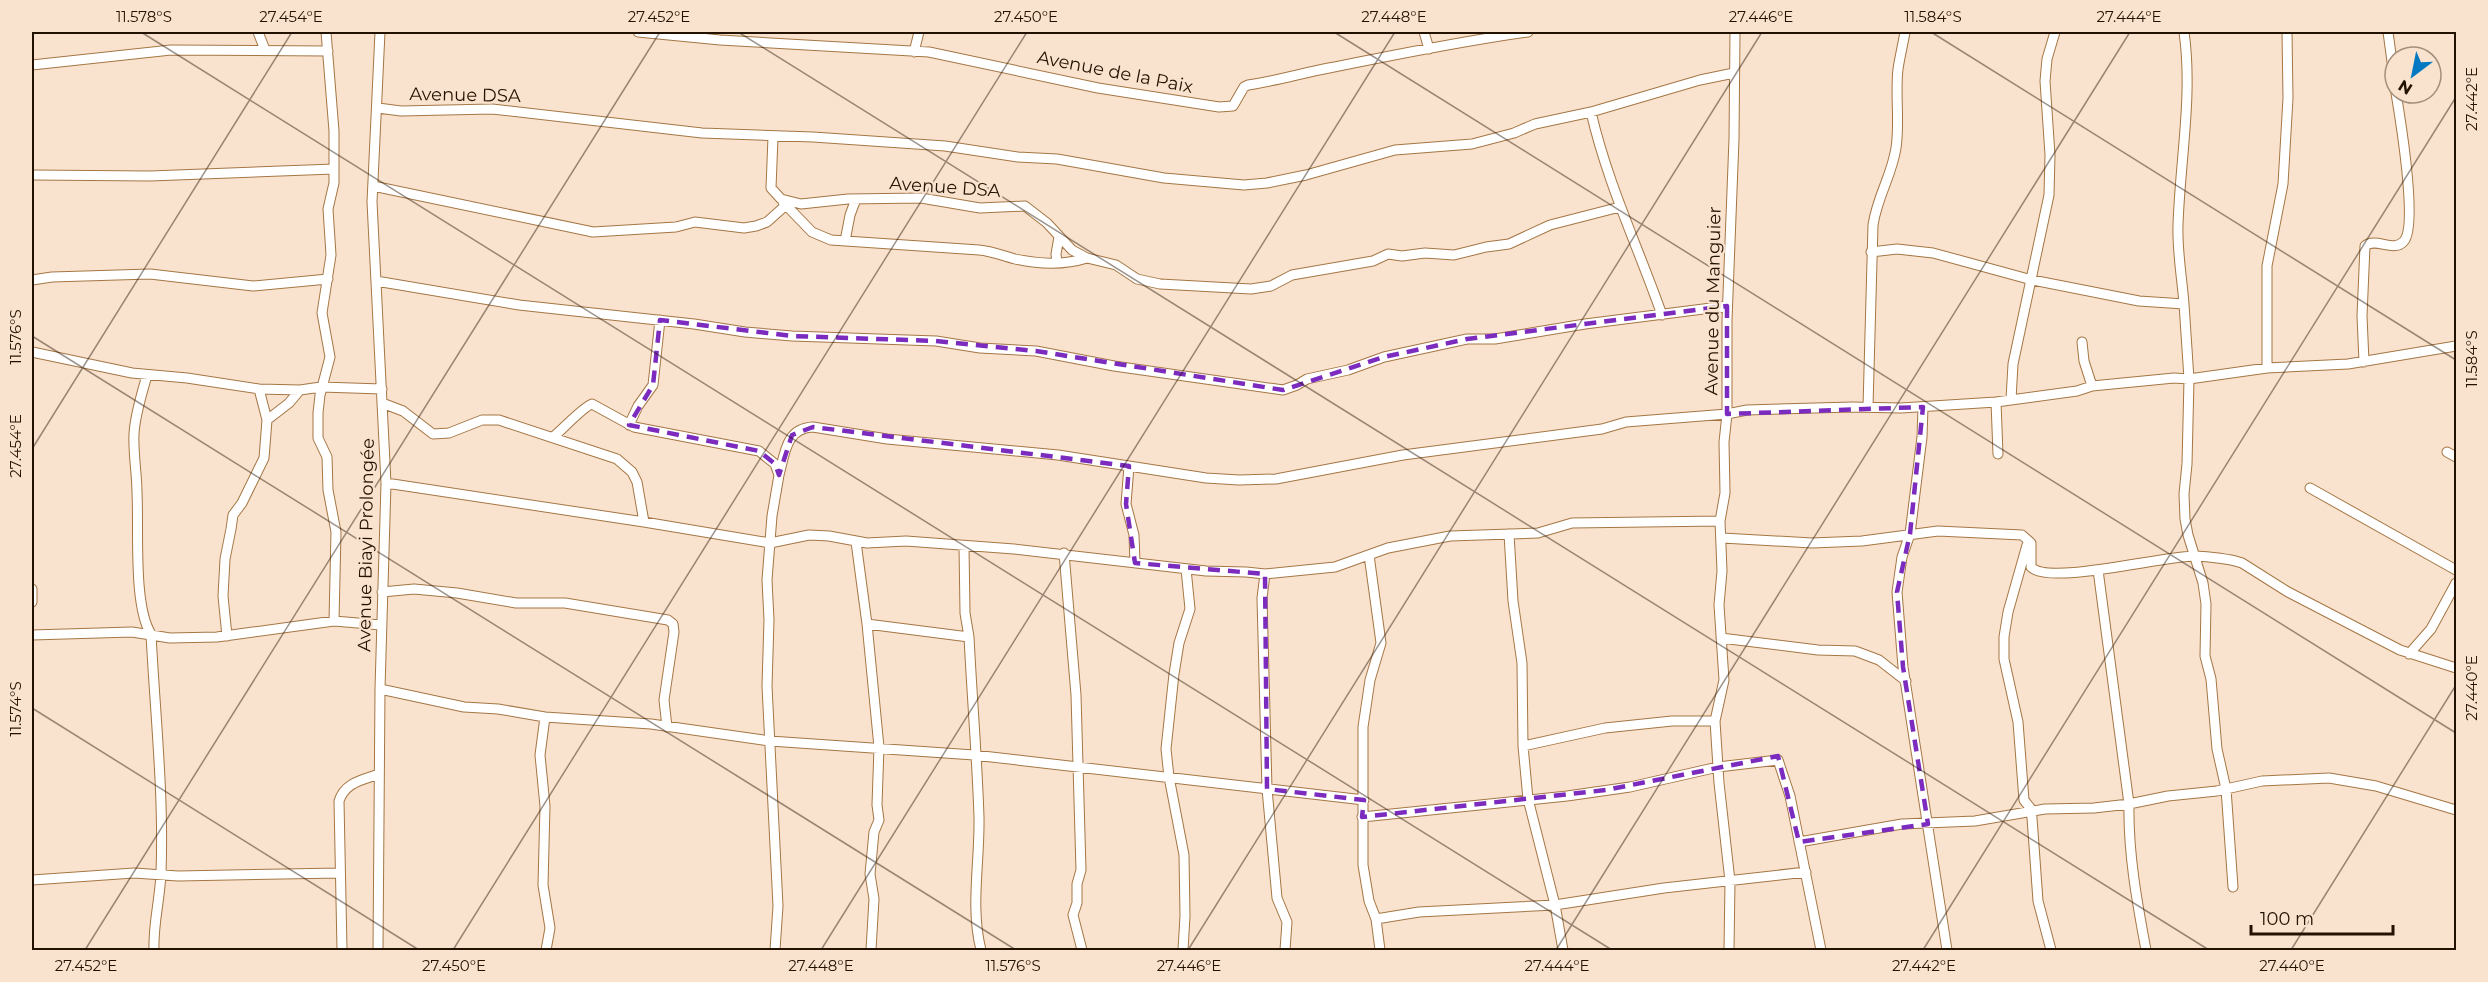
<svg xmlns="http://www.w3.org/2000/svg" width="2488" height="982" viewBox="0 0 2488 982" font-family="Montserrat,sans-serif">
<rect width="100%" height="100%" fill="#f9e3cf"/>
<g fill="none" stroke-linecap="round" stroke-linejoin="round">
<defs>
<path id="street" d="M258,32L265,50
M326,32L334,131V183L328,209L331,255L322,313L330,357L320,395L318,413V438L327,457L328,490L336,532L334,621
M638,32L720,40L929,52L1098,88L1219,107L1233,106L1244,87L1248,85C1276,81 1302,73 1329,68C1395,55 1461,41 1528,32
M1424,32L1429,49
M2388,32L2395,84
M914,52L919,32
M32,65L171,50L328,51
M378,108L401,111L492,109L702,133L813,137L945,146L1018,157L1057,159L1164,178L1244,185L1267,183L1306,175L1395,150L1472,144L1514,133L1535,124L1591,112L1700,80L1734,73
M1591,112C1607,182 1638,247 1662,315
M773,137L771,188L781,199L801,204L848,199L921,198L980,208L1025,206L1047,223L1072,250L1087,258L1116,265L1137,279L1160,284L1251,289L1271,286L1292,275L1373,261L1388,254L1402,256L1425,253L1454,255L1486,247L1509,244L1550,225L1620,207
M32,175L150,176L334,169
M373,186L593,232L676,227L695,222L744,228L756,226L767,222L786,205
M783,202L812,232L831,240L979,250C992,251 1003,256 1015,259C1038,264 1065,265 1087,258
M845,241L850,215L856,199
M1871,252L1897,249L1933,253L2032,280L2139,301L2184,304L2189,379L2187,464L2184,494L2185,519L2188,535L2203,583L2206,604L2205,656L2211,679L2217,749L2226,789L2233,887
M1057,263L1056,254L1059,237
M32,280L52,277L150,274L253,286L328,279
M376,281L519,305L694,324L745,332L792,336L936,341L980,348L1036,351L1114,366L1283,390L1297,385L1307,379L1348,370L1384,357L1467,339H1495L1585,324L1727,306
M2184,304C2182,278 2177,251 2178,225C2180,161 2193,95 2184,32
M2082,342L2084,361L2092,386
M32,352L132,373L187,378L259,389L300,390L321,387L382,389
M2364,362L2362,316L2365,246C2376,237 2394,253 2404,241C2418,225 2400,117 2396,93
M2267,368V266L2283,184L2288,98L2287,32
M147,375C142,394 135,414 134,434C133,453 137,474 137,493C139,529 133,606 151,634C155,713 164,794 161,873C160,899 153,924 154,950
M2011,399L2013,364L2049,195L2050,155L2045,81L2047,59L2055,32
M1996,402L1998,454
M382,403L403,411L433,434L449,433L482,420H499L617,459L632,472L637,482L644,522L770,543L809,535L829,536L867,543L906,541L1014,549L1206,571L1246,572L1265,574L1335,567L1388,548L1450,536L1538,533L1572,523L1720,521
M1868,407L1873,225C1877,197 1892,175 1896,148C1900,122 1895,95 1898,69C1900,56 1903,44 1905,32
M1923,407L1922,437L1910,534L1902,557L1897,592L1903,667L1947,950
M267,420L289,403L300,390
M629,425L638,406L653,385L660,320
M553,437C562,430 584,406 592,404L634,427L759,451L775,464L779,475L772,516L767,580L769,620L767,686L778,906L775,950
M2447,452L2456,457
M1129,466L1126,504L1134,535L1135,563
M779,475C785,453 786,428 813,427L887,439L1058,455L1206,478L1239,480L1276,479L1403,455L1602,429L1626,422L1727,414L1747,410L1852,407L1901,408L1996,402L2077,391L2092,386L2174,378L2189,379L2267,368L2348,364L2456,346
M386,483L644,522
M2310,488L2456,570
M1509,534L1513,601L1522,663L1523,746L1528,799L1555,905L1563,950
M1722,538L1812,543L1862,541L1938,531L2022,535L2031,543V567C2049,586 2166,555 2196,556C2210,557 2229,558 2242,563L2288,592L2400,650L2456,668
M856,542L867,624L879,747L877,805L879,820L874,832L870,874L874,899L871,950
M2027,545L2008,612L2004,637V659L2018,722L2024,800L2031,809L2032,818L2038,901L2051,950
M964,546L965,613L969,637C972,697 977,757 979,817C980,861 970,907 981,950
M1064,553L1076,695L1081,870L1077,884V903L1073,915L1082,950
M1369,555L1381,643L1370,680L1363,727V865L1369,901L1376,919L1380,950
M2098,570L2129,804L2168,796L2217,791L2262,781L2329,778L2376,786L2456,810
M1265,574L1262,598L1267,789L1277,898L1287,922L1285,950
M32,589V602
M382,592L414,589L457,593L516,603H565L668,620L673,624L674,632L664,700L667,727
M867,624L969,637
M32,635L132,632L170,638L217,637L334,621L381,625
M227,636L223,596L225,559L231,529L233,515L242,503L264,458L267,420L259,389
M1721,638L1818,650L1855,651L1879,660L1906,681
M2409,654L2431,629L2456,583
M380,689L464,707L498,709L545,717L651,724L770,741L974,755L1364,800
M545,717L540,755L545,806L543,885L550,928L546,950
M1715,721L1724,680L1719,605L1722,571L1720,521L1725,493L1724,442L1727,414V320L1734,139L1735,32
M1523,746L1605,728L1672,721H1715L1719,783L1730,881L1729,950
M1362,817L1567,796L1630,787L1718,767L1778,760L1790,796L1821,950
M1799,842L1902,824L1975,821L2045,809L2094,808L2129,804C2128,853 2137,902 2146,950
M32,880L134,873L178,876L340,873
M1376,919L1419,912L1555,905L1664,888L1806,872
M342,950L339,801C345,782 363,780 379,774
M378,950L380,689L386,483L372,202L380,32
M1183,950L1185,916L1184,855L1169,777L1166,749L1174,674L1179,643L1190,609L1186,569"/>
</defs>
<use href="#street" stroke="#a57644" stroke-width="11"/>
<use href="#street" stroke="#fff" stroke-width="9"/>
</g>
<path fill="none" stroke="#7b2cbf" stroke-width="4.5" stroke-dasharray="12 8" stroke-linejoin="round" d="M1727,306V414L1923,407L1910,534L1897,592L1903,667L1928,824L1799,842L1778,756L1606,790L1362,817L1364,800L1267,789L1265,574L1135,563L1126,504L1129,466L813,427L792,435L779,475L775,464L759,451L629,425L653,385L660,320L792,336L936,341L1036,351L1283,390L1384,357L1467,339Z"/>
<path fill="none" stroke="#241200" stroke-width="1.5" stroke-opacity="0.45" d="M141,32L1612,950M738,32L2209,950M1334,32L2456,733M1931,32L2456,360M32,336L1016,950M32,449L292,32M32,708L419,950M85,950L660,32M453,950L1027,32M821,950L1395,32M1188,950L1762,32M1556,950L2130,32M1923,950L2456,97M2291,950L2456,685"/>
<g text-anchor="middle" stroke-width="4.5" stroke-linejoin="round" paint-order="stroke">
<g font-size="18" fill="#241200" stroke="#f9e3cf">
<text transform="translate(1115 72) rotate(11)" y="6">Avenue de la Paix</text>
<text transform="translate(465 95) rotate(1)" y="6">Avenue DSA</text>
<text transform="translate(945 187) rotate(4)" y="6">Avenue DSA</text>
<text transform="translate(1713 301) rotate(-89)" y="6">Avenue du Manguier</text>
<text transform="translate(366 545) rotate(-89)" y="6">Avenue Biayi Prolongée</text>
</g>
</g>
<rect width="2488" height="982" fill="none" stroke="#f9e3cf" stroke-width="66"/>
<g transform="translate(2413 75) rotate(212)"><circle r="28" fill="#f9e3cf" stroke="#a48f7c" stroke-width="1.5"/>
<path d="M0-4.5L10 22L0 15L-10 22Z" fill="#0079c2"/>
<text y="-9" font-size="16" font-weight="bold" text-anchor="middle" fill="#241200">N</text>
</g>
<path d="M2251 925v9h142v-9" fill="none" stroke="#241200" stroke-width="3"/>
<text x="2260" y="925" font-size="18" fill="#241200" stroke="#f9e3cf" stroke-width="4.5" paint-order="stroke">100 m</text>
<rect x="33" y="33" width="2422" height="916" fill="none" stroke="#241200" stroke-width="2"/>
<g font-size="15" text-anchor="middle" fill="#241200">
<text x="144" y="22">11.578°S</text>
<text x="291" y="22">27.454°E</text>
<text x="659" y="22">27.452°E</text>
<text x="1026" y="22">27.450°E</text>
<text x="1394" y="22">27.448°E</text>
<text x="1761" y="22">27.446°E</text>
<text x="1933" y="22">11.584°S</text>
<text x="2129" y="22">27.444°E</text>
<text transform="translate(2472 99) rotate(-90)" y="5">27.442°E</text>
<text transform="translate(16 337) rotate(-90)" y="5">11.576°S</text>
<text transform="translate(2472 359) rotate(-90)" y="5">11.584°S</text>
<text transform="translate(16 446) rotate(-90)" y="5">27.454°E</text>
<text transform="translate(2472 688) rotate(-90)" y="5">27.440°E</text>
<text transform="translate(16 709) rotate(-90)" y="5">11.574°S</text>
<text x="86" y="971">27.452°E</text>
<text x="454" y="971">27.450°E</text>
<text x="821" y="971">27.448°E</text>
<text x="1013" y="971">11.576°S</text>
<text x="1189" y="971">27.446°E</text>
<text x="1557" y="971">27.444°E</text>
<text x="1924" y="971">27.442°E</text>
<text x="2292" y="971">27.440°E</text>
</g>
</svg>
